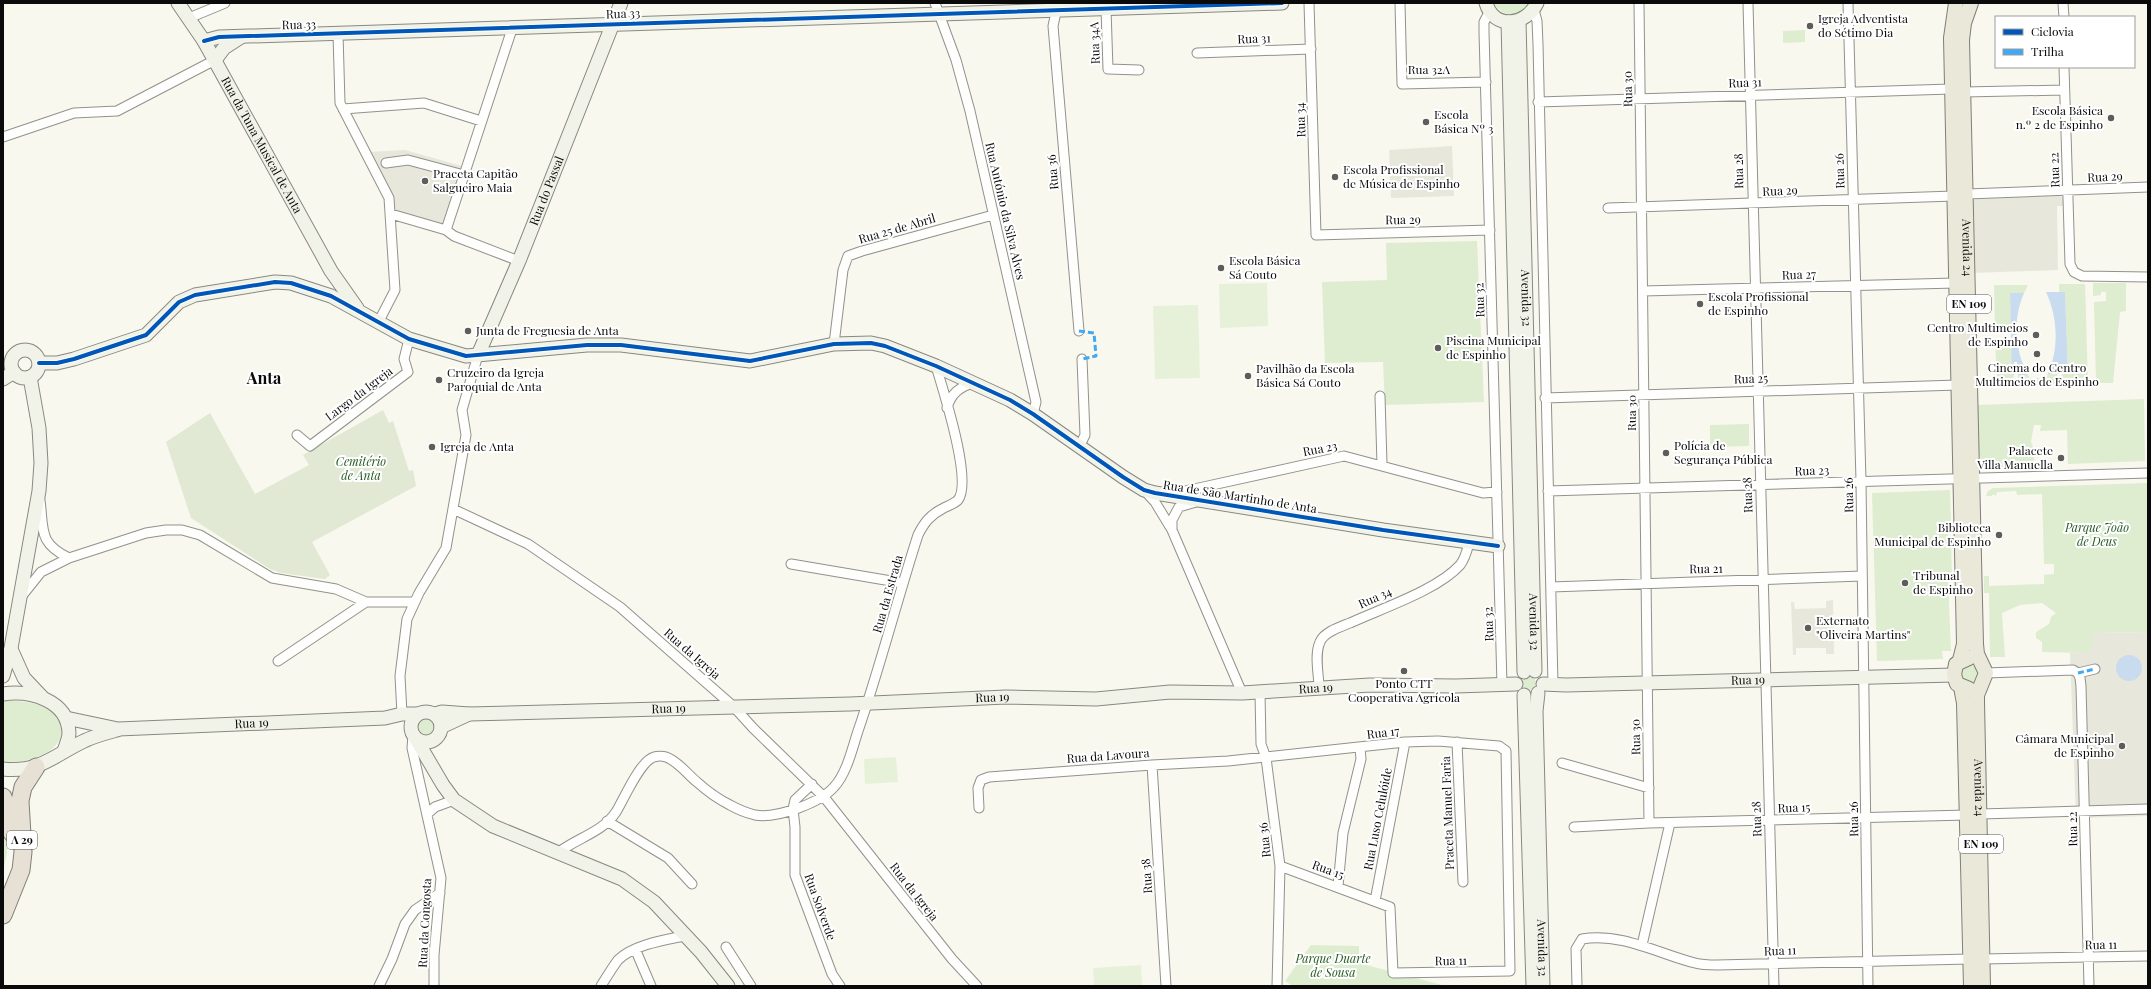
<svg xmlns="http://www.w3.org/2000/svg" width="2151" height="989" viewBox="0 0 2151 989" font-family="'Playfair Display',serif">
<rect width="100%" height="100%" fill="#f9f8ee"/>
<path fill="#deecd0" d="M1494,3H1531C1521,18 1503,18 1494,3Z
M1805,30V42L1783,43V31Z
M1477,241L1484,402L1385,405L1383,362L1325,363L1322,282L1387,280L1386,243Z
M2093,283H2126V311L2120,312L2113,383H2096L2094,302L2106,301V292H2101V295L2093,296Z
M2059,284H2085L2088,383L2062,384V374L2068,373L2065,292H2059Z
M1994,285H2028L2024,293H2010L2011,327H1995Z
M1995,338H2011L2014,386H1997Z
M2048,374H2057V384L2044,385L2043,378H2045V380Z
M2018,375H2028L2031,381L2030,378H2041V385L2018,386Z
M2144,399L2145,461L2068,464L2067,430L2040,431L2041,425H2034L2031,442L2034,449V465L1989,468C1971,457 1978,424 1977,405Z
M1749,424V446L1710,447V425Z
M2148,483V632L2093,633V646L2087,653L2042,652V642L2036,638V632L2049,624L2051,617L2056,613L2042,603L2020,605L2002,613L2005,657H1990L1989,593H1984V576H1989V586L2044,584V575L2054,574V564H2044L2042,494L2017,495L2016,491L1997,492L1996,496L1993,494L1992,496H1986L1988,491L1993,488Z
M1950,490L1951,522L1948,523V539H1951L1952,578L1948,579L1951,651H1942L1943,659L1877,661L1872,493Z
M1961 674a9 9 0 1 1 18 0a9 9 0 1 1-18 0Z
M1522 683a7 7 0 1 1 14 0a7 7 0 1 1-14 0Z
M3,701C83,697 80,764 3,762Z
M416 727a10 10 0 1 1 20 0a10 10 0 1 1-20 0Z
M3,810L7,853L3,872Z
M1311,945L1359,946V963L1446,986H1293L1285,981Z"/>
<path fill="#e1e8d4" d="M383,410L389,423L393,421L409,471L413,470L416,486L312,542L330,575L325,579L281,573L270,569L191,518L166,442L210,413L255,494L309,465L303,455Z"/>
<path fill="#e7f1da" d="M1267,283L1268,326L1220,328L1219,284Z
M1198,305L1200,378L1155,379L1153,306Z
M896,757L898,782L865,784L864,759Z
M1141,965L1142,986H1094L1093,968Z"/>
<path fill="#e8e7db" d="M1452,146L1454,196L1391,198L1389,150Z
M405,150L469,168L450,234L394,218L368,152Z
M2059,195L2064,199V206H2057L2058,270L1972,273L1973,201L1977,198Z
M1833,600L1834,654H1826V648H1796V655H1793L1791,602H1794L1795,609L1826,608V601Z
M2148,632V816L2076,818L2070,653L2087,652L2093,646V633Z"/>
<path fill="#c9dbee" d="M2046,292H2065L2068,374H2048C2059,348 2058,318 2046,292Z
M2010,293H2024C2013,319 2014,349 2028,375H2018L2017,362H2014V375H2012Z
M2116 668a13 13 0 1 1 26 0a13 13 0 1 1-26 0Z"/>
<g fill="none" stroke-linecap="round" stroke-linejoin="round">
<defs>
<path id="street" d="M935,3L956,60L970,111L1036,402L1033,414
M1058,3L1053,26L1079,331
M1309,3L1316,235L1490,230
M1400,3L1402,84L1486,82
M1639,3L1649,823
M1748,3L1774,986
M1848,3L1861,481L1868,986
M2063,3L2064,17
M1106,9L1108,69L1139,70
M1534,10L1537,21L1538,44L1553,684
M1490,11L1484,22V32L1502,685
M189,18L225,3
M338,34L340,103L389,198L395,290L379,321
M1197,53L1311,49
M2064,67L2070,264L2074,272L2082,276L2148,277
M1964,92L2064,90
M1538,102L1951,89
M343,109L424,103L481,121
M3,137L74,113L117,111L215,60
M386,163L408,160L464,175
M1967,194L2148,187
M1608,208L1954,196
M391,214L446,230L454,236L519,261
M446,230L512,29
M1643,291L1956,283
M834,344L843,270L848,256L862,251L993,215
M1380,396L1382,465
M1545,398L1958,385
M947,408C951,393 960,387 973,383
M297,435L310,446L408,372L404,359L409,339
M1079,447L1085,435L1082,359
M1144,490L1155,502L1172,530L1242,693
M1548,491L2148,473
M1174,496L1185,491L1344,456L1483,493L1497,492
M40,500C44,530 38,543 69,558
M453,509L528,544L620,607L734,707L753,728L824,797L952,959L977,986
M1172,530V520L1179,507L1196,502
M791,564L903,583
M1551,587L1862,576
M21,597L41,572L69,558L146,533L166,530H182L200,535L272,578L336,589L366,602
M278,661L366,602H415
M1986,673L2073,670L2078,673L2095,669
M2078,673L2080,678L2081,686L2089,986
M1319,688C1319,675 1314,655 1320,642C1324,632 1340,627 1350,623C1380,609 1438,590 1460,565C1465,559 1467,551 1469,543
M1260,693L1261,744L1266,758L1280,866L1277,986
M402,714L400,676L407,619L419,593L446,548L466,435L462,410L478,355
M413,735L412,748L441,878L434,955V986
M1457,742L1463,882
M1562,763L1649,788
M1152,765L1166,986
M812,784L795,800L793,809L795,827V875L832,974L840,986
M979,808L978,788L981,780L989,777L1152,765L1228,761L1405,742L1438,741L1499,746L1506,751L1510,971L1393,973L1390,907L1280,866
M427,814L435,807L454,800
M1980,814L2148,809
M607,821L668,858L692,884
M1574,827L1649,823L1967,815
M559,852C577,838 603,832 616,812C624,799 640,761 654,757C657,756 663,756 666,757C678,761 688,775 697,782C707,791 718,799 730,805C737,809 747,813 755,815C776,819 820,803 834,787C847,773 852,749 858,731C880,667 897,600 918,535C924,523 930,515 942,509C947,506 954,504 958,500C973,481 943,390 936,366
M1338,886L1343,833L1361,759L1360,748
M1375,901L1405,742
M1642,945L1670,823
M726,947L751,986
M636,951L651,986
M1983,959L2148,956
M379,986L392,959L405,924L415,910L440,893
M601,986C606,978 612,968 618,960C633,945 664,940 684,936
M1577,986L1576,949L1582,939C1621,932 1659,954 1695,963C1702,965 1710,965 1717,965L1970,959"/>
<g id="secondary">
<path id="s1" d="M178,3L204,41L331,271L357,308"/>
<path d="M1486,3C1494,30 1526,26 1537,3"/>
<path id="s2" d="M1519,21L1535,671"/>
<path d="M1508,22L1524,672"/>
<path d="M204,41L219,37L1282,3"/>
<path d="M215,60L224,48L241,37"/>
<circle cx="25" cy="364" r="14"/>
<path id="s3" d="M478,355L519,261L621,3"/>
<path d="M39,363H57L74,359L146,335L179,302L195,295L275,282L291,283L331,296L409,339L466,356L587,345H621L750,361L834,344L871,343L885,346L936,366L1010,400L1033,414L1123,477L1144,490L1155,493L1383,530L1498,546"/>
<path d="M3,379L14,372"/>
<path d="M11,649L24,678L42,697"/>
<path d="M3,676L11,648L39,491L41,463L39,428L30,377"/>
<path id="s4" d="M1543,684L1566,685L1954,675"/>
<path id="s5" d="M1538,693L1536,711L1543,986"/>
<path d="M3,694C30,690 68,700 69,733C69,738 66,745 64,751"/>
<path d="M1524,695L1533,986"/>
<circle cx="426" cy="727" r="15"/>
<path id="s6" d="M435,714L442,712L469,714L850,704L1006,697L1096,699L1170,692L1242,693L1370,685L1456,686L1516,684"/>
<path id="s7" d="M66,718L118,729L385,718L402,714H417"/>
<path d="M441,727L469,714"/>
<path d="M416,739L443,785L454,800L493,826L622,879L654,902L701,952L728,986"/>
<path d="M3,769C40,773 54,755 84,741C94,736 106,733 117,730"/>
</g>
<g id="primary">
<path d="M1956,3L1951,38L1964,644L1960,660"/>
<path id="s8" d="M1971,3L1964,23L1962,40L1976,644L1977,654L1986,673L1977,695V702L1983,986"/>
<path d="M1969,658L1956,664L1954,675L1957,684L1969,689"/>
<path d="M1961,687L1964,703L1971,986"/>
</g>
<path id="highway" d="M3,797L11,820L12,833
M3,915L21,870L23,852L20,801L23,787L36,767"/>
</defs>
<use href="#street" stroke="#92918d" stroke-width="11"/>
<use href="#secondary" stroke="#888883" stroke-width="15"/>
<use href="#primary" stroke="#7f7e7a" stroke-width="16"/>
<use href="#highway" stroke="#7f7e7a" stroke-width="19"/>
<use href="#street" stroke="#fefefc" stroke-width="9"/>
<use href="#secondary" stroke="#f2f3e8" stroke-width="13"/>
<use href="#primary" stroke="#e9e8d9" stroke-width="14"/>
<use href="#highway" stroke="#e6e0d5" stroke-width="17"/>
<path stroke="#3fa9f5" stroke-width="3" stroke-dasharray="6 3" stroke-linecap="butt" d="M1079,331L1094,333L1096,356L1082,359
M2078,673L2095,669"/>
<defs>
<path id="cycleway" d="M204,41L219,37L1282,3
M39,363H57L74,359L146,335L179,302L195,295L275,282L291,283L331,296L409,339L466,356L587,345H621L750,361L834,344L871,343L885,346L936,366L1010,400L1033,414L1123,477L1144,490L1155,493L1383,530L1498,546"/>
</defs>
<use href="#cycleway" stroke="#fff" stroke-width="6"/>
<use href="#cycleway" stroke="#0057b8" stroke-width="4"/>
</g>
<g fill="#5e5d5a" stroke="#fff" stroke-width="1.5">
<circle cx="1810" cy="26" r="4"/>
<circle cx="2111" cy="118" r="4"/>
<circle cx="1426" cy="122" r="4"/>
<circle cx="1335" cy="177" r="4"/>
<circle cx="425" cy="181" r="4"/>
<circle cx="1221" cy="268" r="4"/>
<circle cx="1700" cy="304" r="4"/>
<circle cx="468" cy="331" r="4"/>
<circle cx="2036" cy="335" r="4"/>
<circle cx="1438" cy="348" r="4"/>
<circle cx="2037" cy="354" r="4"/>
<circle cx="1248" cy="376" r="4"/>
<circle cx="439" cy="380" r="4"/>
<circle cx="432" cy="447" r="4"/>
<circle cx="1666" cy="453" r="4"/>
<circle cx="2061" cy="458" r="4"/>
<circle cx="1999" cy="535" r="4"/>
<circle cx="1905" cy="583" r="4"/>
<circle cx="1808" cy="628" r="4"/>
<circle cx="1404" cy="671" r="4"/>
<circle cx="2122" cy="746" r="4"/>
</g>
<g text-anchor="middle" stroke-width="4" stroke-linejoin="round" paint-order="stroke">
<g fill="#fff" stroke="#545454" stroke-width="1">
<rect x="1947" y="295" width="44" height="18" rx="3"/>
<rect x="7" y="831" width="30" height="18" rx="3"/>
<rect x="1959" y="835" width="44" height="18" rx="3"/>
</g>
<g font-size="11" font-weight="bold" fill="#0a0a0a">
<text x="1969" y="308">EN 109</text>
<text x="22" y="844">A 29</text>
<text x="1981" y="848">EN 109</text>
</g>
<g font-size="12" fill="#0a0a0a" stroke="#fff">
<text transform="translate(623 14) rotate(-2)" y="4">Rua 33</text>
<text transform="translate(299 25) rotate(-1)" y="4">Rua 33</text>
<text transform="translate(1254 39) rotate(-2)" y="4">Rua 31</text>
<text transform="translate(1095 43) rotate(-92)" y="4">Rua 34A</text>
<text x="1429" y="74">Rua 32A</text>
<text transform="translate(1745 83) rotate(-2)" y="4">Rua 31</text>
<text transform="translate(1628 89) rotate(-91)" y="4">Rua 30</text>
<text transform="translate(1301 120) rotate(-92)" y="4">Rua 34</text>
<text dy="4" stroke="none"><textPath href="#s1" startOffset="165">Rua da Tuna Musical de Anta</textPath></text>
<text transform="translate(2055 170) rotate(-92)" y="4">Rua 22</text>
<text transform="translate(1739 171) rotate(-91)" y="4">Rua 28</text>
<text transform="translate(1840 171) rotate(-92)" y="4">Rua 26</text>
<text transform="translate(1053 172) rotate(-95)" y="4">Rua 36</text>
<text transform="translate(2105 177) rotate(-3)" y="4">Rua 29</text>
<text dy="4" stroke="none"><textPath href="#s3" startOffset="178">Rua do Passal</textPath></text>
<text transform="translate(1780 191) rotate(-3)" y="4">Rua 29</text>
<text transform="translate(1005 211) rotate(77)" y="4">Rua António da Silva Alves</text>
<text transform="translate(1403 220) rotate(-1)" y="4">Rua 29</text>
<text transform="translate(897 229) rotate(-16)" y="4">Rua 25 de Abril</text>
<text dy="4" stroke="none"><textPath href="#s8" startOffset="246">Avenida 24</textPath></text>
<text transform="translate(1799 275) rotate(-2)" y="4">Rua 27</text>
<text dy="4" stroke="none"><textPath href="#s2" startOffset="277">Avenida 32</textPath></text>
<text transform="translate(1480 300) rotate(-92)" y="4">Rua 32</text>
<text transform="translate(1751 379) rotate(-2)" y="4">Rua 25</text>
<text transform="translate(359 394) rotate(-37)" y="4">Largo da Igreja</text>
<text transform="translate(1632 413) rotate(-90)" y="4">Rua 30</text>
<text transform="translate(1320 449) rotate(-11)" y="4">Rua 23</text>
<text transform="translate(1812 471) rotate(-2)" y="4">Rua 23</text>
<text transform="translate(1748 495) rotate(-92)" y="4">Rua 28</text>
<text transform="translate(1849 495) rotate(-91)" y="4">Rua 26</text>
<text transform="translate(1240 497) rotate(9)" y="4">Rua de São Martinho de Anta</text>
<text transform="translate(1706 569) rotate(-1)" y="4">Rua 21</text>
<text transform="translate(888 594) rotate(-74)" y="4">Rua da Estrada</text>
<text transform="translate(1375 598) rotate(-24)" y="4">Rua 34</text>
<text dy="4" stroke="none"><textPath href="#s2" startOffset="601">Avenida 32</textPath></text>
<text transform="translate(1489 624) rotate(-92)" y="4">Rua 32</text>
<text transform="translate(692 654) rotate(41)" y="4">Rua da Igreja</text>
<text dy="4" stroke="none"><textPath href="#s4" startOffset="205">Rua 19</textPath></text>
<text dy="4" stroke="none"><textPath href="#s6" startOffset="882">Rua 19</textPath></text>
<text dy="4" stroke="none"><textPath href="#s6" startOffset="558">Rua 19</textPath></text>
<text dy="4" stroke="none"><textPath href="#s6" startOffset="234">Rua 19</textPath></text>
<text dy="4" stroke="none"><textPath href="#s7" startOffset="187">Rua 19</textPath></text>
<text transform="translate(1383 733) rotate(-7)" y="4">Rua 17</text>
<text transform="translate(1636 737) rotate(-91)" y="4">Rua 30</text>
<text transform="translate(1108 756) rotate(-4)" y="4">Rua da Lavoura</text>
<text dy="4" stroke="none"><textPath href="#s8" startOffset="790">Avenida 24</textPath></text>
<text transform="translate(1794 808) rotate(-2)" y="4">Rua 15</text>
<text transform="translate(1448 813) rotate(-92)" y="4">Praceta Manuel Faria</text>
<text transform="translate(1378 819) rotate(-79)" y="4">Rua Luso Celulóide</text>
<text transform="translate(1757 819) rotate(-92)" y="4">Rua 28</text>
<text transform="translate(1854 819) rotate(-91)" y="4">Rua 26</text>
<text transform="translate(2073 829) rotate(-91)" y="4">Rua 22</text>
<text transform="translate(1265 840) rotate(-96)" y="4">Rua 36</text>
<text transform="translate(1328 870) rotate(20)" y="4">Rua 15</text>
<text transform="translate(1147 876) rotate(-94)" y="4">Rua 38</text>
<text transform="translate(914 892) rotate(52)" y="4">Rua da Igreja</text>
<text transform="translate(820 907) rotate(70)" y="4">Rua Solverde</text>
<text transform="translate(425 923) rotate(-87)" y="4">Rua da Congosta</text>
<text transform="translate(2101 945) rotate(-1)" y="4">Rua 11</text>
<text dy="4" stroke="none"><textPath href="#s5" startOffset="255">Avenida 32</textPath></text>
<text transform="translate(1780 951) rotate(-2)" y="4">Rua 11</text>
<text transform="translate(1451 961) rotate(-1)" y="4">Rua 11</text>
</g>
<g font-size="12" fill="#0a0a0a" stroke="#fff" text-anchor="start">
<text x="1818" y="23">Igreja Adventista<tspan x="1818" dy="14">do Sétimo Dia</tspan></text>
<text x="2103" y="115" text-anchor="end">Escola Básica<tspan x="2103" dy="14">n.º 2 de Espinho</tspan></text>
<text x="1434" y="119">Escola<tspan x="1434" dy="14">Básica Nº 3</tspan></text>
<text x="1343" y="174">Escola Profissional<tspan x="1343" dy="14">de Música de Espinho</tspan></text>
<text x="433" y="178">Praceta Capitão<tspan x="433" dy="14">Salgueiro Maia</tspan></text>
<text x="1229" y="265">Escola Básica<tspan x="1229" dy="14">Sá Couto</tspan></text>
<text x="1708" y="301">Escola Profissional<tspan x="1708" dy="14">de Espinho</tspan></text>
<text x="2028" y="332" text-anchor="end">Centro Multimeios<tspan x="2028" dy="14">de Espinho</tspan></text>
<text x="476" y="335">Junta de Freguesia de Anta</text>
<text x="1446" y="345">Piscina Municipal<tspan x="1446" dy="14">de Espinho</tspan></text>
<text x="2037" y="372" text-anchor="middle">Cinema do Centro<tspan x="2037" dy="14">Multimeios de Espinho</tspan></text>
<text x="1256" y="373">Pavilhão da Escola<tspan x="1256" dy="14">Básica Sá Couto</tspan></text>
<text x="447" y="377">Cruzeiro da Igreja<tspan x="447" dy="14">Paroquial de Anta</tspan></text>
<text x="1674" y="450">Polícia de<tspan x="1674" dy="14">Segurança Pública</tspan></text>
<text x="440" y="451">Igreja de Anta</text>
<text x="2053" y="455" text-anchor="end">Palacete<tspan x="2053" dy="14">Villa Manuella</tspan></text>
<text x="1991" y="532" text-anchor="end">Biblioteca<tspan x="1991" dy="14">Municipal de Espinho</tspan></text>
<text x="1913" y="580">Tribunal<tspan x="1913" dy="14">de Espinho</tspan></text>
<text x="1816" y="625">Externato<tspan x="1816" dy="14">"Oliveira Martins"</tspan></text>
<text x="1404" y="688" text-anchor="middle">Ponto CTT<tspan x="1404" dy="14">Cooperativa Agrícola</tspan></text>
<text x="2114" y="743" text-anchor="end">Câmara Municipal<tspan x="2114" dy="14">de Espinho</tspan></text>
</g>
<g font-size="12" font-style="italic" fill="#255923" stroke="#fff">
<text x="361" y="466">Cemitério<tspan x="361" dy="14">de Anta</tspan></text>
<text x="2097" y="532">Parque João<tspan x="2097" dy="14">de Deus</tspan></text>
<text x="1333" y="963">Parque Duarte<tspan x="1333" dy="14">de Sousa</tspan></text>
</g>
<g font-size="16" font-weight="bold" fill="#0a0a0a" stroke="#fff">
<text x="264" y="384">Anta</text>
</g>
</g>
<rect width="2151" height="989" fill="none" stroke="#0a0a0a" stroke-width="8"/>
<rect x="1995" y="16" width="140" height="52" fill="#ffffff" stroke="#9d9d9d"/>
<rect x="2003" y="29" width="20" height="6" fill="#0057b8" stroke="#9d9d9d"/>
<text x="2031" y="36" font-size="12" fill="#0a0a0a">Ciclovia</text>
<rect x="2003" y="49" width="20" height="6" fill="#3fa9f5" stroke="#9d9d9d"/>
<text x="2031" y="56" font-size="12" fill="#0a0a0a">Trilha</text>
</svg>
